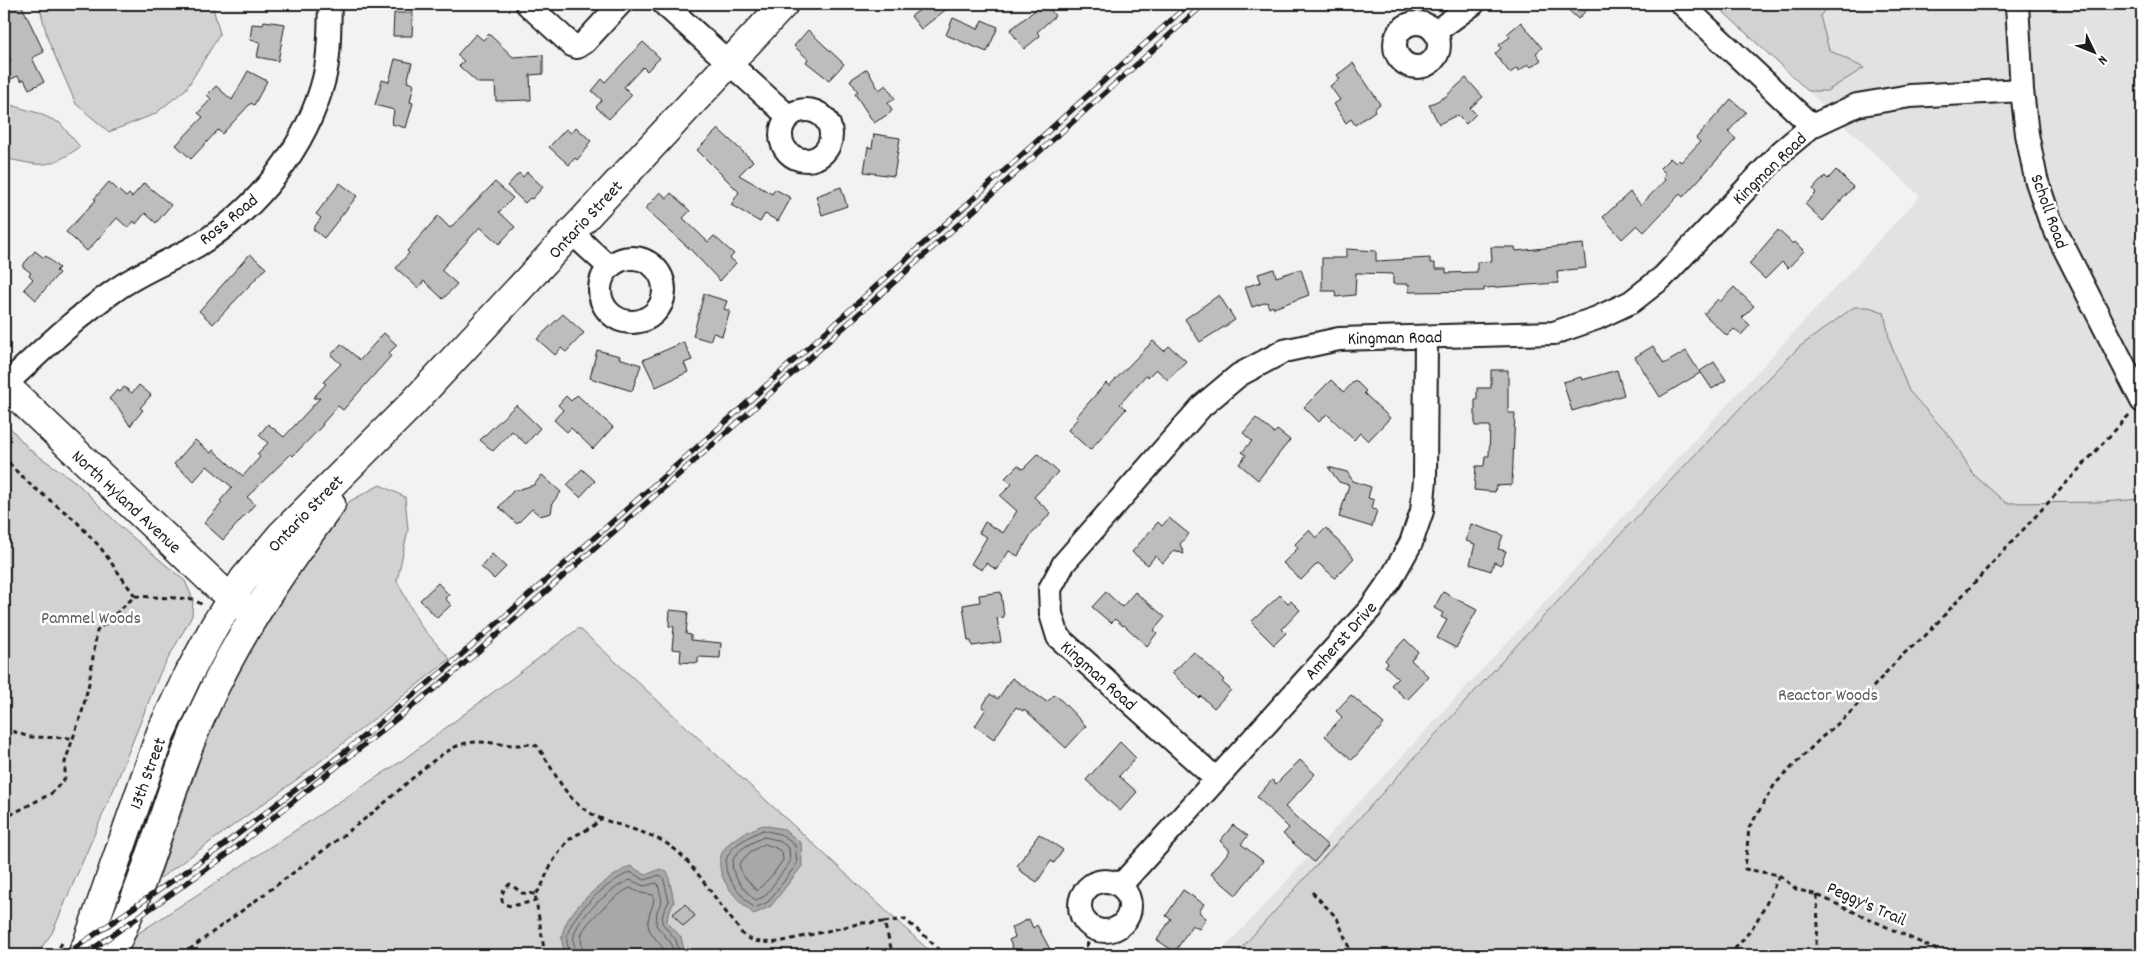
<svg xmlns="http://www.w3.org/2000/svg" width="2146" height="959" viewBox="0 0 2146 959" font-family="Dekko,sans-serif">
<rect width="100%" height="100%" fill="#f2f2f2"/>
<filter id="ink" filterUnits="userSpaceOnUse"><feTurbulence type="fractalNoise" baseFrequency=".02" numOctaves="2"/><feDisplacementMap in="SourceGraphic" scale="10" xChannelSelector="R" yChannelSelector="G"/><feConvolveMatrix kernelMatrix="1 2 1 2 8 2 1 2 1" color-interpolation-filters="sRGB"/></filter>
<g filter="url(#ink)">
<path fill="#e2e2e2" d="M1715,4H2142V955H1218L1920,196Z"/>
<path fill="#d2d2d2" stroke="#777" d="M39,4H212L220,34L186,89L155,114L109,132L76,104L48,40Z
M1715,4H1829L1820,16L1829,50L1864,68L1827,91H1808Z
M4,103L38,113L60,123L80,147C47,170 42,166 4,158Z
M1854,307H1869L1884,312L1890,342L1909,391L1953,440L1973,474L2006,503L2103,502L2140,499L2142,501V955H1235L1515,647L1687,463L1799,347Z
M4,421L30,450L76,482L123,529L185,581L193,599L192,616L160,673L115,786L52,933L36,955H4Z
M380,485L405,497L408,530L397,581L420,625L450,659L299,778L159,879L221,698L291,576L350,501Z
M579,628L934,955H127L137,934L400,762Z"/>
<path fill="#a8a8a8" stroke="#707070" d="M763,825L783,829L801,843L802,866L771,906L754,914C738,901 712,876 722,853C729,838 749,831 763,825Z
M630,866L646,875L660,869L668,873L674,902L668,914L667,922L681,937L685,955H565C564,949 561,942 562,936C566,908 606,879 630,866Z"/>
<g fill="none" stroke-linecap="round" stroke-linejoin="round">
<path stroke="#545454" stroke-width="1" d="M763,830L780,834L795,845L797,864L768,902L755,908C747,903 742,895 736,888C711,857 736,842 763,830Z
M764,837L778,840L789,848L790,862L765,896L756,900C750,897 746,891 742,886C720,859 739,848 764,837Z
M765,844L774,847L782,852L783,860L774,873L757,891L742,874L739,864L750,852Z
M570,955C569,949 566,942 567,936C572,912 608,882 630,872L645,880L659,875L663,877L669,901L663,913L662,923L676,940L680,955
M576,955C576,949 572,942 574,936C577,917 612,887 630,880L644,886L656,883L658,884L662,901L657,911L656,925L671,943L674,955
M583,955C583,947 579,939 583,931C588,920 618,893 630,888L641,893L653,895C656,904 647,914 648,925C650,937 663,943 666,955"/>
</g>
<path fill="#bdbdbd" stroke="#1c1c1c" d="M4,4H21L44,52L32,58L44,82L29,89L24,79L21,81L18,76L4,82V64L11,61L4,46Z
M915,4H953L921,29L911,16L920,10Z
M1043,4H1046L1055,16L1037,32L1040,36L1024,49L1010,30Z
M1562,4H1592L1578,19Z
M394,13H413L412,36H393Z
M953,18L978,29L982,20L998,27L987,52L946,35Z
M264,21L285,24L278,61L257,57L260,42L250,40L252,24L263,25Z
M1521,22L1542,48L1536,53L1541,60L1531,67L1528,64L1519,71L1517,68L1510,73L1495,54L1501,48L1499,45L1510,37L1507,34Z
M808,30L844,64L829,80L806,62L808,59L794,46Z
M476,34L483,40L489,34L513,57L543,55V74L530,75L531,100L496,101L495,83H478L459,66L464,61L457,55Z
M643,42L660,58L647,71L643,67L624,87L632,95L609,119L596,107L602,100L592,91L602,79L605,82Z
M395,59L412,63L407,82L414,84L410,102L413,103L406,128L392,124L394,110L375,105L382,80L389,82Z
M1353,63L1380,104L1374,109L1375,111L1355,125L1351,119L1346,123L1334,104L1340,100L1330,86L1340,79L1337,75Z
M867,69L879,90L886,85L895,99L888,103L892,110L890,113L874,123L855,94L858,92L850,80Z
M248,71L267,81L254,105L251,103L222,134L218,130L191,159L176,145L203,117L198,113L211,99L207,95L216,86L232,100Z
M1466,78L1483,97L1470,108L1476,114L1466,124L1457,115L1439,124L1429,105L1445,97Z
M1731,99L1746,112L1728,132L1736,139L1683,197L1680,194L1644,232L1637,225L1622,239L1603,217L1630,192L1641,205L1665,180L1663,177L1666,174L1660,168L1670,158L1676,163L1679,160L1681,162L1700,142L1696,138Z
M576,127L591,141L587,145L589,146L577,160L575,158L569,165L549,147L566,129L571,133Z
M718,129L753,161L739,175L772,194L775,189L791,198L778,221L765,214L760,222L731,205L739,192L697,150Z
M874,134L900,138L894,176L864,172L868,147L872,148Z
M1836,170L1853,187L1823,221L1805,204L1816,193L1813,189L1825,176L1828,179Z
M527,172L543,187L532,199L530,198L525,203L507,186L519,173L523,177Z
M109,182L126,197L129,194L132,197L144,183L171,205L156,223L145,213L136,224L134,221L128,228L117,218L87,251L66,232L96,200L94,199Z
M495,182L513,198L499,212L515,227L499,244L480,227L441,270L457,284L443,299L424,281L418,288L396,268L409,253L407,251L438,216L450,228Z
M340,183L357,196L324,238L313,229L321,218L316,214Z
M841,187L847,206L822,215L816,196Z
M660,192L667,198L671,193L690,211L683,218L708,242L714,236L734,254L730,258L736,263L720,281L690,249L645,209Z
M1778,230L1793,244L1795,242L1804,251L1788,268L1782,262L1765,279L1749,264Z
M1583,244L1586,268L1557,271L1558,283L1484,288V291L1409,292V284H1393V274L1356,273L1355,295L1336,297L1335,291H1322V258H1346V249L1376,251V261L1430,258V263H1435V269H1446V273L1477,272V262L1492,261L1491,247H1515L1516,251Z
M35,251L44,258L46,256L59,268L56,271L59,273L36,300L24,289L33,279L29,275L31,273L22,266Z
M250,254L266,268L213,324L199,311Z
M1274,269L1276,277L1301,269L1309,295L1274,308L1273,306L1269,308L1267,302L1252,307L1245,287L1261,282L1258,274Z
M1734,287L1754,306L1742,318L1750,325L1741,335L1734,329L1727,336L1704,314L1718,299L1720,302Z
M704,294L727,301L724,309L730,311L722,336L713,333L710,341L693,336Z
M1219,295L1235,320L1200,342L1185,319Z
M563,314L584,333L566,352L561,348L555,355L537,339Z
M384,333L397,345L388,354L391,356L343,410L338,406L322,424L323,425L293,456L291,454L247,497L255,504L223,540L204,523L222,503L220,501L232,487L207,466L194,481L174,464L195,440L211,453L213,450L243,476L260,457L257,454L268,443L259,435L268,424L284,437L320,398H313L326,384L323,382L341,364L331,355L341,344L360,360Z
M1153,341L1164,351L1169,346L1186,361L1168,380L1156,369L1148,377L1146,375L1120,404L1126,409L1090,450L1068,430L1078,418L1076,417L1106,383L1109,386Z
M684,342L692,360L684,363L688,372L656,387L643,360Z
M1653,346L1664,364L1686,351L1700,373L1660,397L1635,357Z
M597,350L620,356L619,358L641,365L632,391L590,378Z
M1714,362L1726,380L1712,389L1700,371Z
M1491,370H1508V413H1515L1512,485L1496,486L1495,492L1474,490L1476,466H1484L1485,456H1489L1490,426H1475V400H1477V388H1491Z
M1617,370L1624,395L1572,411L1563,382L1581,377L1582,380Z
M1331,380L1344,392L1355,380L1366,391L1364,393L1390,418L1368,441L1360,433L1354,440L1327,414L1319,422L1304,407Z
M139,385L151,395L140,408L143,410L130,426L118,407L109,399L117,390L120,392L124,387L132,393Z
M577,395L613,427L593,449L571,428L567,432L554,420L563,410L558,405L566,396L571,401Z
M516,405L540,428L526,444L512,431L493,451L480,440Z
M1256,418L1274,433L1277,430L1290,440L1258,480L1239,464L1246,455L1242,452L1252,441L1243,433Z
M1038,454L1058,472L1034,497L1051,513L1030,536L1018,556L1009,551L997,570L986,563L982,570L971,564L987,537L979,533L985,522L1003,533L1017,511L1000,496L1012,484L1005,478L1018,465L1023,469Z
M1328,467L1347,472L1353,481L1371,487L1368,498L1374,500L1372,509L1377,510L1372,527L1339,517L1349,485L1339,482Z
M582,469L595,481L580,497L567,485Z
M542,475L561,492L553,502L551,513L540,516L532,509L517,524L499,507L513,491L534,485Z
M1169,518L1189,534L1180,544L1184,554L1174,550L1163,563L1155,556L1148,565L1132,552L1158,522L1162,526Z
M1471,524L1503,535L1498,549L1506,551L1501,565L1494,562L1491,571L1470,564L1475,544L1466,541Z
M1326,528L1354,558L1335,578L1318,563L1301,580L1283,563L1298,548L1295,544L1309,530L1316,538Z
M492,554L506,567L494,579L481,567Z
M438,583L449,595L445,598L451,605L437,618L420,600Z
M1001,592L1004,617L997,618L1001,642L972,646L971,641H968L963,605L980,602L979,595Z
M1106,592L1122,607L1135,592L1165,617L1154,630L1157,633L1147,646L1124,625L1123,626L1115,619L1111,623L1092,607Z
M1443,592L1477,610L1456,648L1437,638L1447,620L1441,617L1443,613L1434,608Z
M1280,595L1288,603L1291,601L1300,610L1282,629L1286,633L1274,645L1251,622Z
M670,610L688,612L686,634L691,635V640L721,643L720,658L698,657V663L680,662L681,650L672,649L674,627L669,626Z
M1405,639L1418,652L1411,660L1429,677L1407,700L1391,685L1398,678L1385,666L1388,663L1385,660Z
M1194,652L1224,680L1222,682L1231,690L1214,708L1201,696L1199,698L1172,673Z
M1012,678L1047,702L1055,694L1086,726L1066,748L1024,709L1023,711L1016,707L994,739L975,726L986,709L982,707L990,694L998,699Z
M1351,695L1384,724L1352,760L1325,736L1342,717L1336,711Z
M1120,742L1136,758L1119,776L1137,792L1120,811L1086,780Z
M1300,760L1315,774L1285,807L1328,846L1314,862L1283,834L1289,828L1257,797L1272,780L1276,784Z
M1233,825L1248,836L1241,844L1263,861L1236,895L1211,874L1230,850L1220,841Z
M1039,834L1063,850L1054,863L1051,861L1037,882L1019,870L1020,868L1017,866Z
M1183,890L1204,904L1199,912L1206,918L1199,929L1192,925L1175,952L1157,940L1171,919L1166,916Z
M685,904L695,916L683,926L673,914Z
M1029,919L1033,928L1037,925L1053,955H1016L1009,940L1015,937L1011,928Z"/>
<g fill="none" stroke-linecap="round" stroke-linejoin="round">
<defs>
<path id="minor" d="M527,4L572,45L577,47L585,42L620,4
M664,4L789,117
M1682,4L1812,126
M2017,4L2022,90L2027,134L2036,179L2050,220L2142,401
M1395 45a22 22 0 1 1 44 0a22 22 0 1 1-44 0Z
M1435,32L1473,4
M781 135a25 25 0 1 1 50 0a25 25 0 1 1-50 0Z
M572,233L609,267
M600 290a32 32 0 1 1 64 0a32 32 0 1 1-64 0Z
M5,385C40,352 75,318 114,291C140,272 171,261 198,245C257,210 307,146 324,79C330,55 329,29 330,4
M1215,778L1058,637L1051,614L1050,589L1064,563L1202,406L1239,375L1284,351L1339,339L1554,333L1597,318L1631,302L1663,277L1782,151L1812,126L1857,105L1910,96L2022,90
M1080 906a25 25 0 1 1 50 0a25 25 0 1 1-50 0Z
M1120,886L1370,609L1391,579L1411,543L1422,511L1425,480L1426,337"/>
<path id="major" d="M4,384L218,587L246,609
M82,955L87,944L161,732L186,679L215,625L244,579L281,535L412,404L784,4
M111,955C119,937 127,918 135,899C159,837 176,771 204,710C238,635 282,570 331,504"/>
</defs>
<use href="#minor" stroke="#1c1c1c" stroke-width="26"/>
<use href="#major" stroke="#1c1c1c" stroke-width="31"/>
<path stroke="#1c1c1c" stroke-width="3" stroke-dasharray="5 4" stroke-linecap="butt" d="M4,455L13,468L32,486L75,520L100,547L135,596L97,631L89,683L82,712L65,762V778L52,793L12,814L4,821
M135,596L193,599L204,606
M4,728L29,737L73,738
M1312,892L1337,918L1352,955
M535,894L522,893L510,884C503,890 500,894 503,904L511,906L536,901
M1817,895L1818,928L1816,944L1818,955
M884,922L904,919L925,936L944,955
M55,955L62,943
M182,955C245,908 309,862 371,814C398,793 426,762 455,747C475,737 495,745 515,745C523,745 529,743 537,746C553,767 562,794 584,809C614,830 652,827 680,854C701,874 715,900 734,922C738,927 741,934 746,937C756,943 767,943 779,942L862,923L884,922L893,955
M545,955L535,894C541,889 542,885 545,878C550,865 559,851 568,841C577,832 593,830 600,819
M1082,955L1095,929
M1728,955C1753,933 1767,905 1779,875
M1945,955L1939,951L1817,895L1796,889L1779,875L1745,869L1749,828L1775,784L1821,738L1848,715L1901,656L1925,636L2130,414"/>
<use href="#minor" stroke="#fff" stroke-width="22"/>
<use href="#major" stroke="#fff" stroke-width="28"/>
<defs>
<path id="rail" d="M65,955L221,847L342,754L444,670L729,419L1189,4
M84,955L225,856L450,676L735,425L1204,4"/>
</defs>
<use href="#rail" stroke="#1c1c1c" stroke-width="5.5"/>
<use href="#rail" stroke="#fff" stroke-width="4" stroke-dasharray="11" stroke-linecap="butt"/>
</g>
</g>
<g text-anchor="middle" stroke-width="5" stroke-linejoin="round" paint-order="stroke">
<g font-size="18" fill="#1c1c1c" stroke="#fff">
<text transform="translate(1769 168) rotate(-44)" y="6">Kingman Road</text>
<text transform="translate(2050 211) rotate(70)" y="6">Scholl Road</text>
<text transform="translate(228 219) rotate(-39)" y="6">Ross Road</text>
<text transform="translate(585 219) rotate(-47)" y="6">Ontario Street</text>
<text transform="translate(1395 337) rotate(-1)" y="6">Kingman Road</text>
<text transform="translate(127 501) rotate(43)" y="6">North Hyland Avenue</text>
<text transform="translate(305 513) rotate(-46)" y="6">Ontario Street</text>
<text transform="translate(1340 640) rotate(-48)" y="6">Amherst Drive</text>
<text transform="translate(1099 675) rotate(42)" y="6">Kingman Road</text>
<text transform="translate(147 773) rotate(-70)" y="6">13th Street</text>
<text transform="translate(1867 903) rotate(24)" y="6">Peggy's Trail</text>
</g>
<g font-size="18" fill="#5c5c5c" stroke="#fff">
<text x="91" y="623">Pammel Woods</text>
<text x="1828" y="700">Reactor Woods</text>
</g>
</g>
<rect width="2146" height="959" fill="none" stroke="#fff" stroke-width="20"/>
<rect x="10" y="10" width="2126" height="939" fill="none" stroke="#1c1c1c" stroke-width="2" filter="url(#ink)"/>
<g transform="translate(2094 52) rotate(133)" stroke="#ffffff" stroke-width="4" paint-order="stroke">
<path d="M0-4L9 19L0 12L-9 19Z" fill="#1c1c1c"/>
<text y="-8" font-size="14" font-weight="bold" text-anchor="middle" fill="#1c1c1c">N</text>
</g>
</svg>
